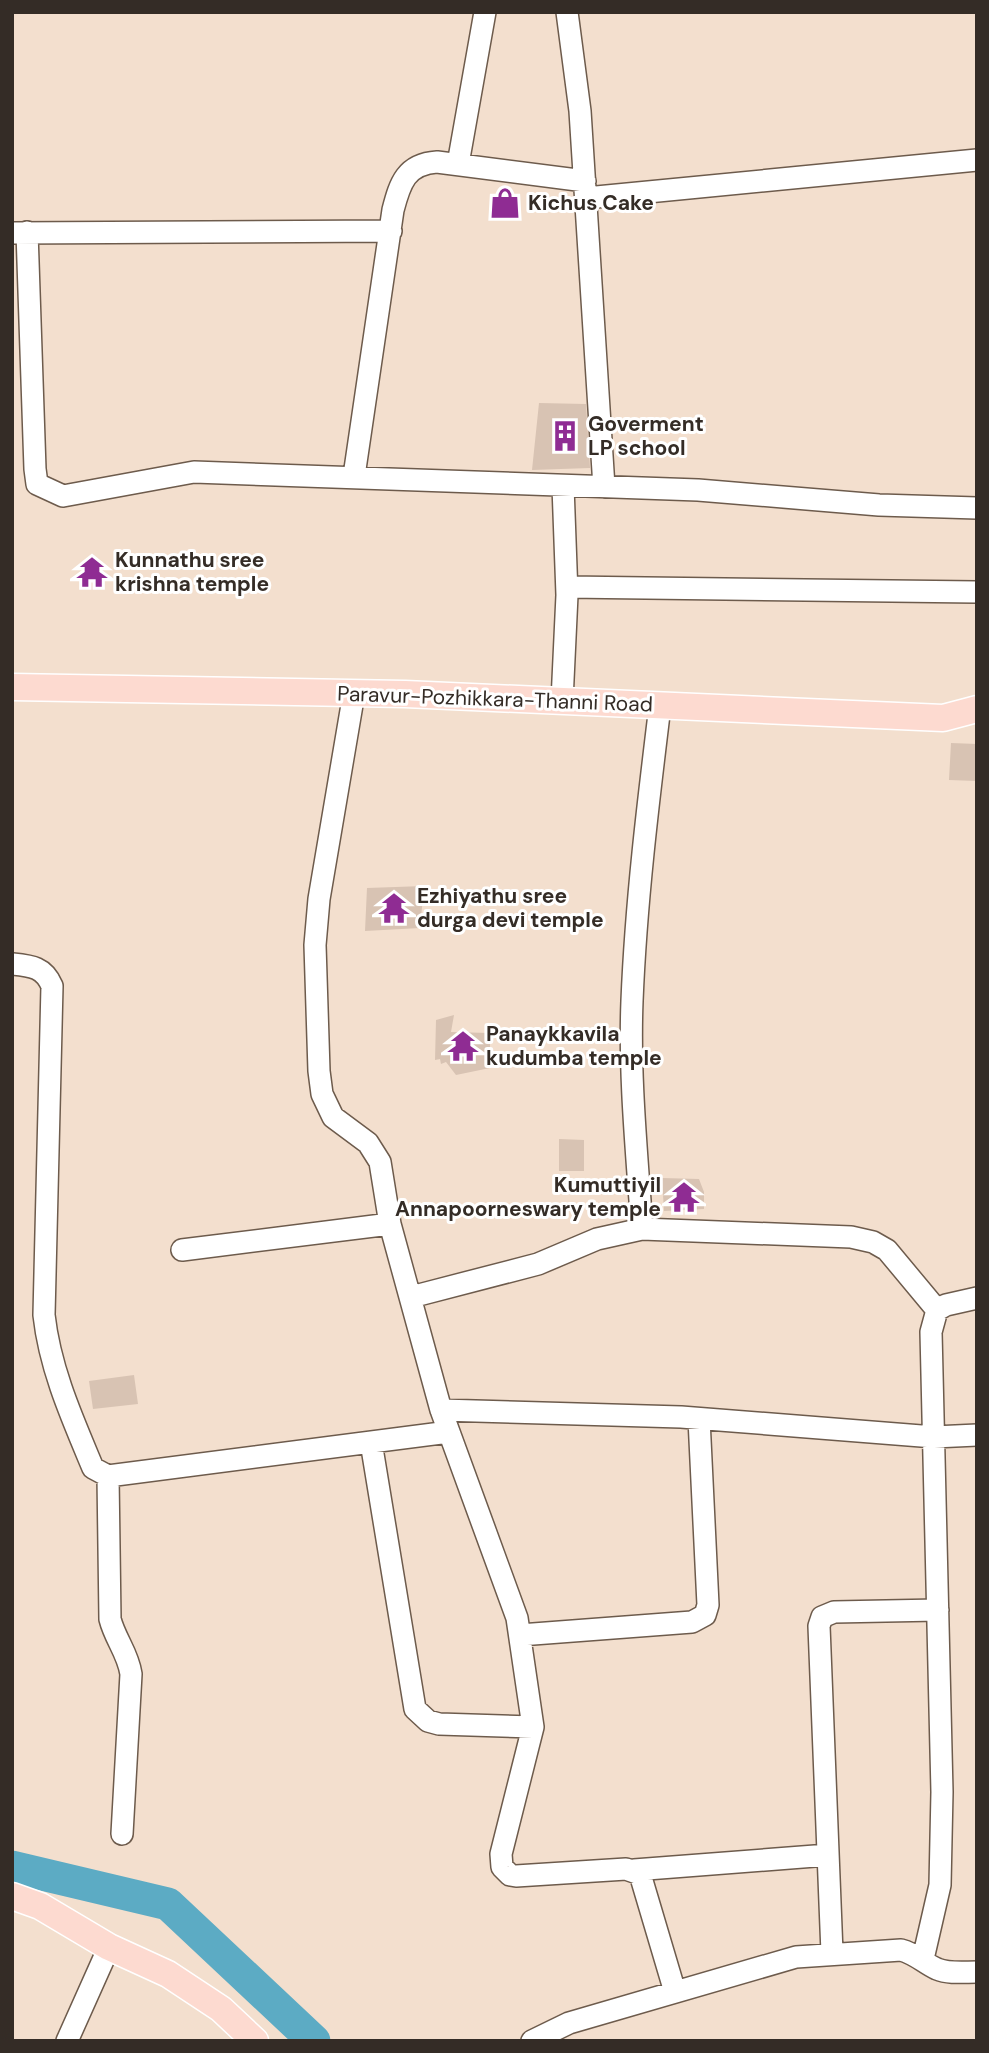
<svg xmlns="http://www.w3.org/2000/svg" width="989" height="2053" viewBox="0 0 989 2053" font-family="'DM Sans',sans-serif">
<rect width="100%" height="100%" fill="#f3dfce"/>
<g fill="none" stroke-linecap="round" stroke-linejoin="round">
<path stroke="#5cabc4" stroke-width="33" d="M12,1867L168,1904L314,2041"/>
</g>
<path fill="#d8c3b3" d="M539,403L586,404L590,468L532,470Z
M951,743L977,744V781L949,780Z
M424,886L420,928L365,931L367,888Z
M454,1015L451,1032L490,1033V1068L456,1075L446,1062L441,1064L440,1059L435,1060L436,1020Z
M559,1139L584,1140V1171H559Z
M662,1178L699,1179L704,1192V1209L664,1211Z
M134,1375L138,1404L93,1409L89,1381Z"/>
<g fill="none" stroke-linecap="round" stroke-linejoin="round">
<defs>
<path id="minor" d="M567,12L580,111L604,487
M458,164L485,12
M586,198L977,160
M27,232L35,469L37,484L63,496L194,472L698,490L879,505L977,508
M12,233L391,231
M354,476L393,210C400,183 406,164 437,162L585,181
M567,587L977,592
M354,693L319,899L315,945L319,1071L322,1094L333,1117L368,1143L380,1162L390,1224L441,1410L517,1618L533,1727L501,1854L502,1867L510,1875L516,1876L626,1869L640,1874L675,1992
M562,701L567,595L563,486
M12,964C32,966 44,967 52,986L44,1315C50,1369 72,1418 93,1468L108,1476L449,1432
M642,1229C637,1154 629,1077 632,1001C636,902 648,804 660,706
M182,1250L390,1224
M411,1297L538,1264L597,1239L642,1229L851,1237L873,1242L887,1250L937,1310
M441,1410L681,1417L934,1437L977,1435
M371,1442L415,1709L428,1721L439,1724L533,1727
M108,1476L110,1619C115,1639 128,1653 131,1674L122,1834
M520,1635L692,1622L705,1615L708,1605L699,1419
M634,1870L828,1855
M832,1953L819,1626L822,1617L834,1612L938,1610
M923,1959L940,1885L942,1792L931,1332L937,1310L946,1305L977,1298
M67,2041L109,1947
M532,2041L569,2023L796,1957L901,1950C916,1954 924,1963 937,1969C949,1974 964,1972 977,1972"/>
<path id="major" d="M12,687L405,694L943,718L977,709
M12,1896L40,1906L109,1947L168,1974L221,2009L255,2041"/>
</defs>
<use href="#minor" stroke="#6d5b4c" stroke-width="24"/>
<use href="#major" stroke="#fff" stroke-width="29"/>
<use href="#minor" stroke="#fff" stroke-width="21"/>
<use href="#major" stroke="#fddad0" stroke-width="26"/>
</g>
<defs>
<symbol id="shop-bare" viewBox="-9 -9 18 18"><path d="M-5-2.5h2.3a2.7 3.5 0 0 1 5.4 0H5L5.5 6h-11ZM-1.5-2.5h3a1.5 2.3 0 0 0-3 0Z" fill="#8f2c93" stroke="#fff" stroke-width="2.5" paint-order="stroke"/></symbol>
<symbol id="building-bare" viewBox="-9 -9 18 18"><path d="M-4-6H4V6H1V3H-1V6H-4ZM-2.5-4.3h1.7v1.8h-1.7ZM.8-4.3h1.7v1.8H.8ZM-2.5-1h1.7V.8h-1.7ZM.8-1h1.7V.8H.8Z" fill="#8f2c93" stroke="#fff" stroke-width="2.5" paint-order="stroke"/></symbol>
<symbol id="temple-bare" viewBox="-9 -9 18 18"><path d="M0-6L5-2H3V0L6.5 2.5H4V6H1.5V3h-3V6H-4V2.5H-6.5L-3 0V-2H-5Z" fill="#8f2c93" stroke="#fff" stroke-width="2.5" paint-order="stroke"/></symbol>
</defs>
<g fill-rule="evenodd">
<use href="#shop-bare" x="483" y="181" width="44" height="44"/>
<use href="#building-bare" x="543" y="414" width="44" height="44"/>
<use href="#temple-bare" x="70" y="550" width="44" height="44"/>
<use href="#temple-bare" x="372" y="886" width="44" height="44"/>
<use href="#temple-bare" x="441" y="1024" width="44" height="44"/>
<use href="#temple-bare" x="662" y="1175" width="44" height="44"/>
</g>
<g text-anchor="middle" stroke-width="6" stroke-linejoin="round" paint-order="stroke">
<g font-size="21" font-weight="bold" fill="#342c26" stroke="#fff" text-anchor="start">
<text x="528" y="210">Kichus Cake</text>
<text x="588" y="431">Goverment<tspan x="588" dy="24">LP school</tspan></text>
<text x="115" y="567">Kunnathu sree<tspan x="115" dy="24">krishna temple</tspan></text>
<text x="417" y="903">Ezhiyathu sree<tspan x="417" dy="24">durga devi temple</tspan></text>
<text x="486" y="1041">Panaykkavila<tspan x="486" dy="24">kudumba temple</tspan></text>
<text x="661" y="1192" text-anchor="end">Kumuttiyil<tspan x="661" dy="24">Annapoorneswary temple</tspan></text>
</g>
<g font-size="21" fill="#342c26" stroke="#fff">
<text transform="translate(495 699) rotate(2)" y="7">Paravur-Pozhikkara-Thanni Road</text>
</g>
</g>
<rect width="989" height="2053" fill="none" stroke="#342c26" stroke-width="28"/>
</svg>
